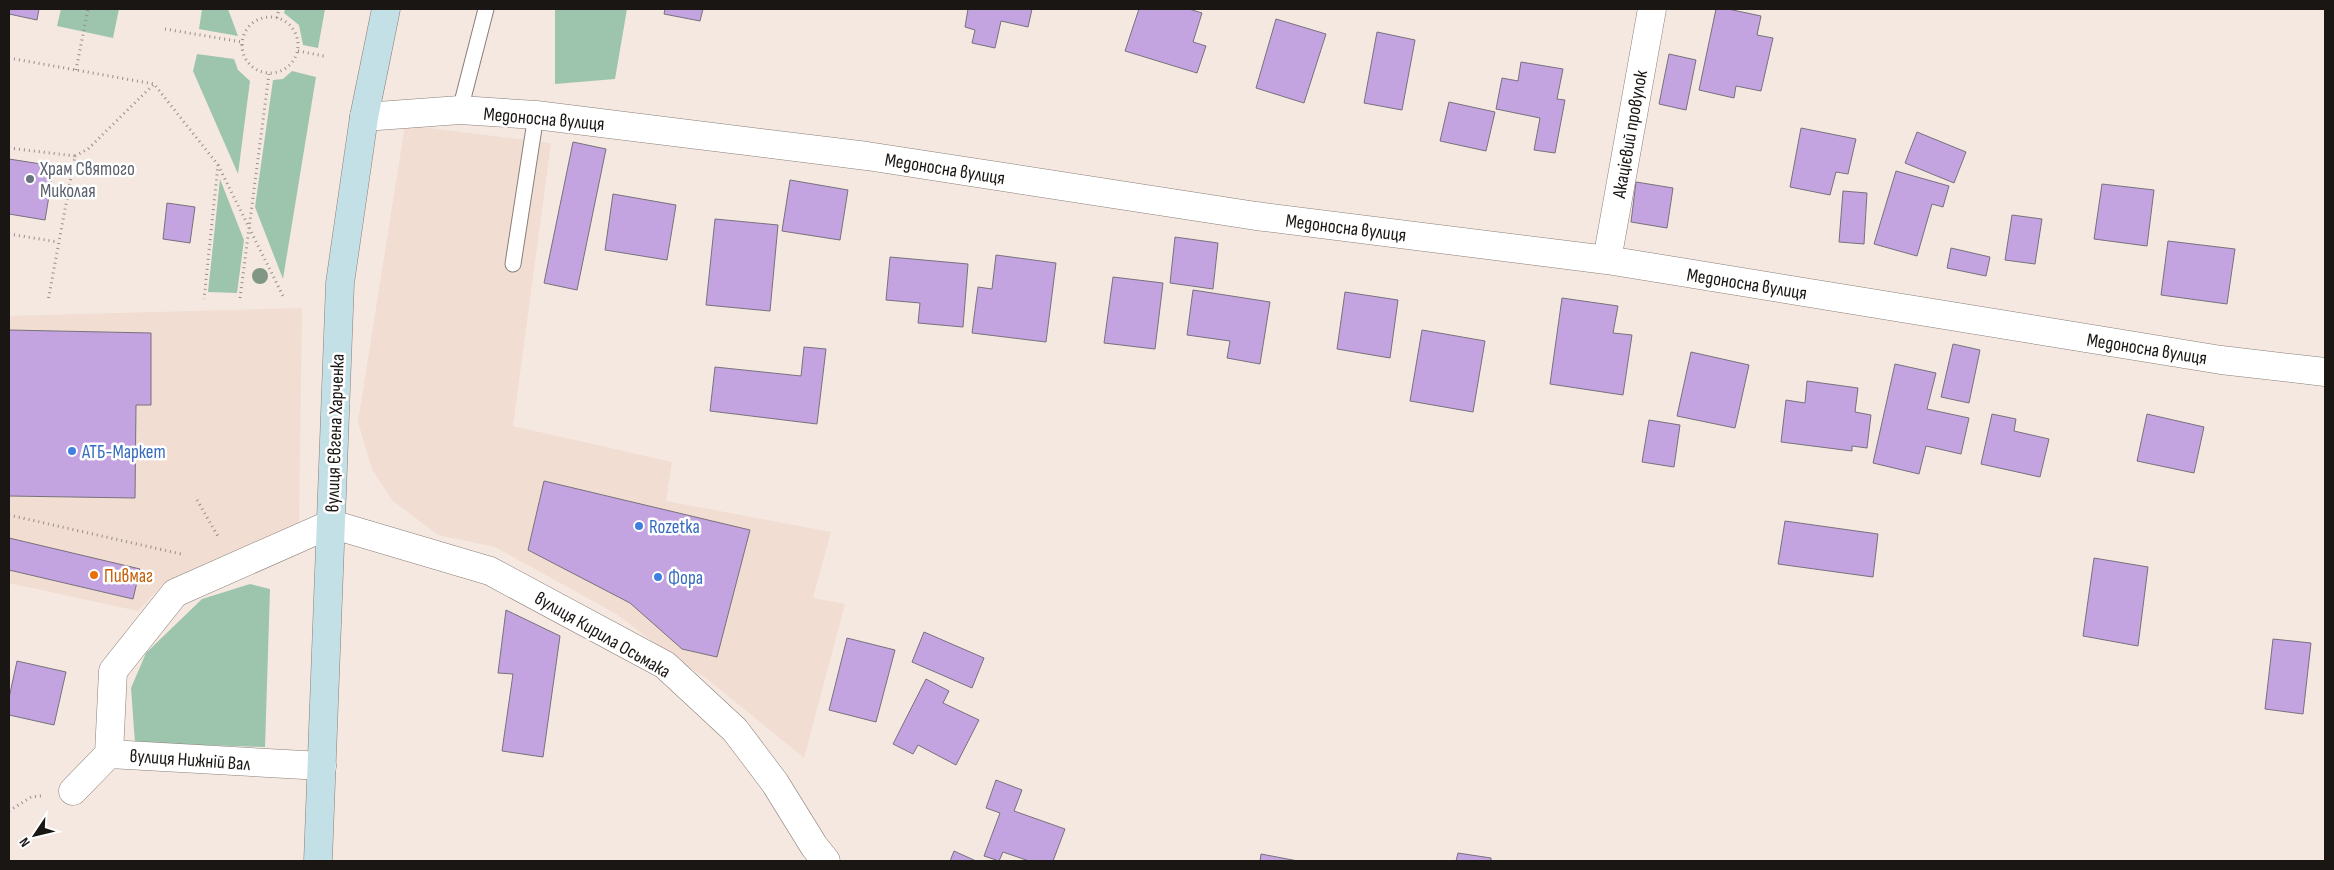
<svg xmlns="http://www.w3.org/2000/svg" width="2334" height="870" viewBox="0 0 2334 870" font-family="'Sofia Sans Condensed',sans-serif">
<rect width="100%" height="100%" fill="#f5e8e1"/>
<path fill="#f1ddd1" d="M405,125L551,143L513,426L672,462L666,501L831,532L813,598L845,604L804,758L706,678L674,658L618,615L495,547L438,535L392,500L372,469L358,422Z
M302,308L299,524L165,582L138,611L9,583V316Z"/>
<path fill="#9dc5ae" d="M61,9H119L113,38L57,26Z
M202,9H228L238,36L199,29Z
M285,9H325L318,48L303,45L299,25L284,13Z
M555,9H627L615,79L555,84Z
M197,54L234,59L238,70L250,81L238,174L193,71Z
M292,71L316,77L283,279L255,207L273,80L283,79Z
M220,179L244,240L237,293L208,292Z
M250,584L270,589L265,747L135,743L131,688L146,653L202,599Z"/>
<path fill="#c3a4e0" stroke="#77717c" d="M9,9H39L37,20L9,14Z
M665,9H703L700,21L664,14Z
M968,9H1032L1028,27L1001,21L995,48L972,43L975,30L965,27Z
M1139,9H1189L1202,13L1193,42L1206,46L1197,73L1125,51Z
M1716,9H1728L1761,16L1757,35L1773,38L1761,91L1736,86L1734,98L1699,90Z
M1276,19L1326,34L1304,103L1256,88Z
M1377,32L1415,40L1402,110L1364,103Z
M1669,54L1696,60L1686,110L1659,104Z
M1521,62L1563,69L1557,99L1565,100L1555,153L1534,150L1540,118L1496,109L1502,78L1518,81Z
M1449,102L1495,112L1486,151L1440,141Z
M1801,128L1856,139L1848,174L1836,172L1830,195L1790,187Z
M1917,132L1966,152L1954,183L1905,163Z
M573,142L606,149L577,290L544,283Z
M9,159L54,166L45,220L9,214Z
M1896,171L1949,186L1943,207L1932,204L1917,256L1874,244Z
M790,180L848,190L840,240L782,231Z
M1636,182L1673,188L1667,228L1631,222Z
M2102,184L2154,190L2147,246L2094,239Z
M1843,191L1867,193L1864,244L1839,242Z
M613,194L676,205L667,260L605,250Z
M167,203L195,207L190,243L163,239Z
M2012,215L2042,219L2035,264L2005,260Z
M715,219L778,225L770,311L706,305Z
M1175,237L1218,243L1213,289L1170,283Z
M2168,241L2235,249L2227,304L2161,295Z
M1951,248L1990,257L1986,276L1947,268Z
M996,255L1056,263L1046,342L972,333L978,287L992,289Z
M890,257L968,264L963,327L918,323L920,303L886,300Z
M1113,277L1163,283L1155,349L1104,343Z
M1193,290L1270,302L1260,364L1227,358L1230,341L1187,335Z
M1345,292L1398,300L1390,358L1337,349Z
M1562,298L1618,306L1613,333L1632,335L1623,395L1550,384Z
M9,330L151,333V405H136L135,498L9,496Z
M1422,330L1485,341L1473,412L1410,401Z
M1953,344L1980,350L1969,403L1941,397Z
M804,347L826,349L817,424L710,411L715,367L801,376Z
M1691,352L1749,365L1735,428L1677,416Z
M1895,364L1936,373L1927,409L1969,418L1961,454L1926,446L1919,474L1873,463Z
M1807,381L1858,388L1855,412L1871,415L1867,448L1852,446V451L1781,442L1786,400L1805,403Z
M1992,414L2016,419L2014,431L2049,439L2040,477L1981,464Z
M2147,414L2204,427L2194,473L2137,461Z
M1649,420L1680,425L1674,467L1642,462Z
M544,481L750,530L717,657L682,649L630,603L528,550Z
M1785,521L1878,534L1873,577L1778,564Z
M9,538L140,569L133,599L9,570Z
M2094,558L2148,567L2138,646L2083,636Z
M506,610L560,636L543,757L502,751L513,674L498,673Z
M924,632L984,658L972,688L912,662Z
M847,638L895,650L876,722L829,710Z
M2273,639L2311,643L2303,714L2265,709Z
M17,661L66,672L54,725L9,715V698Z
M926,679L949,691L943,703L979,720L956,765L918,745L913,754L893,744Z
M996,780L1022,790L1014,811L1065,829L1053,861H1029L1003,852L999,861L984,856L1000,813L986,808Z
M954,851L976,861H950Z
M1458,853L1491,858V861H1456Z
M1261,854L1298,861H1260Z"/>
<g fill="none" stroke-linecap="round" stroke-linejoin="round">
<defs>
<path id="service" d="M460,110L486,9
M513,264L536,115"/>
<path id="minor" d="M364,117L460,110L536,115L867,156L1256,216L1607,260L2221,360L2325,372
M1607,260L1652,9
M109,754L113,671L175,593L331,524
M73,791L109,754L322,766"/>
<path id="tertiary" d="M331,524L490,571L665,665L735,730L775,783L814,846L826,861"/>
<path id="secondary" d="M318,861L340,283L364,117L386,9"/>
</defs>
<use href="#service" stroke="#897e77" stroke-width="17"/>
<use href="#minor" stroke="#897e77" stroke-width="29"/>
<use href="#tertiary" stroke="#897e77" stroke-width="29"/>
<use href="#secondary" stroke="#897e77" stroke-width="29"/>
<path stroke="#978e89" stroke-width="3" stroke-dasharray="1 4" stroke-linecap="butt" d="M242 45a28 28 0 1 1 56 0a28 28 0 1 1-56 0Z
M277,18L279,9
M165,29L242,42
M298,51L324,56
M9,58L154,84L218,165L204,299
M76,70L88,9
M9,148L75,156L48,301
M75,156L88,149L154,84
M218,165L284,298
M9,234L58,242
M240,298L269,74
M197,500L219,538
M9,515L181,554
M9,811L31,797L41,796"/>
<use href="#service" stroke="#fff" stroke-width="15"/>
<use href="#minor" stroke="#fff" stroke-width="28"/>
<use href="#tertiary" stroke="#fff" stroke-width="28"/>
<use href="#secondary" stroke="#c4e0e7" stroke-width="28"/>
</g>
<circle fill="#809786" cx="260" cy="276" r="8"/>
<circle fill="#6b7280" stroke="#fff" stroke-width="2" cx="30" cy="179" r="5"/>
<g fill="#3f7fe0" stroke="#fff" stroke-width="2">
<circle cx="72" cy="451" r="5"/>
<circle cx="639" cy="526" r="5"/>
<circle cx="658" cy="577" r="5"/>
</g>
<circle fill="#e8710a" stroke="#fff" stroke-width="2" cx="94" cy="575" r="5"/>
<g text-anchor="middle" stroke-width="5" stroke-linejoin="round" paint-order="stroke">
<g font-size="19" fill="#1a1613" stroke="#fff">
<text transform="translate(544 118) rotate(5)" y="7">Медоносна вулиця</text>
<text transform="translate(1629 134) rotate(-80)" y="7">Акацієвий провулок</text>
<text transform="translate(945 168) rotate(9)" y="7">Медоносна вулиця</text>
<text transform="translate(1346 227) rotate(7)" y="7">Медоносна вулиця</text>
<text transform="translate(1747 283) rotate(9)" y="7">Медоносна вулиця</text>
<text transform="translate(2147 348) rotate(9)" y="7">Медоносна вулиця</text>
<text transform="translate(334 433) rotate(-88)" y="7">вулиця Євгена Харченка</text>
<text transform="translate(603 634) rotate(30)" y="7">вулиця Кирила Осьмака</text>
<text transform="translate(190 759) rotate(4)" y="7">вулиця Нижній Вал</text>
</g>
<g font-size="19" fill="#5b616d" stroke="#fff" text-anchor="start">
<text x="40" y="175">Храм Святого<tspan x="40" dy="22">Миколая</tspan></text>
</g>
<g font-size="19" fill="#366cbe" stroke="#fff" text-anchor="start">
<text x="82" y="458">АТБ-Маркет</text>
<text x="649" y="533">Rozetka</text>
<text x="668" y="584">Фора</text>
</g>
<g font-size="19" fill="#c56008" stroke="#fff" text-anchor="start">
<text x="104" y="582">Пивмаг</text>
</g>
</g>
<rect width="2334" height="870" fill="none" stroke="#1a1613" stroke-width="20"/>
<g transform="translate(35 835) rotate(235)" stroke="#ffffff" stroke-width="4" paint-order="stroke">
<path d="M0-4L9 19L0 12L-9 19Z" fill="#1a1613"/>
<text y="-8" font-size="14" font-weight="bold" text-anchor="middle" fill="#1a1613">N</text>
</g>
</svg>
